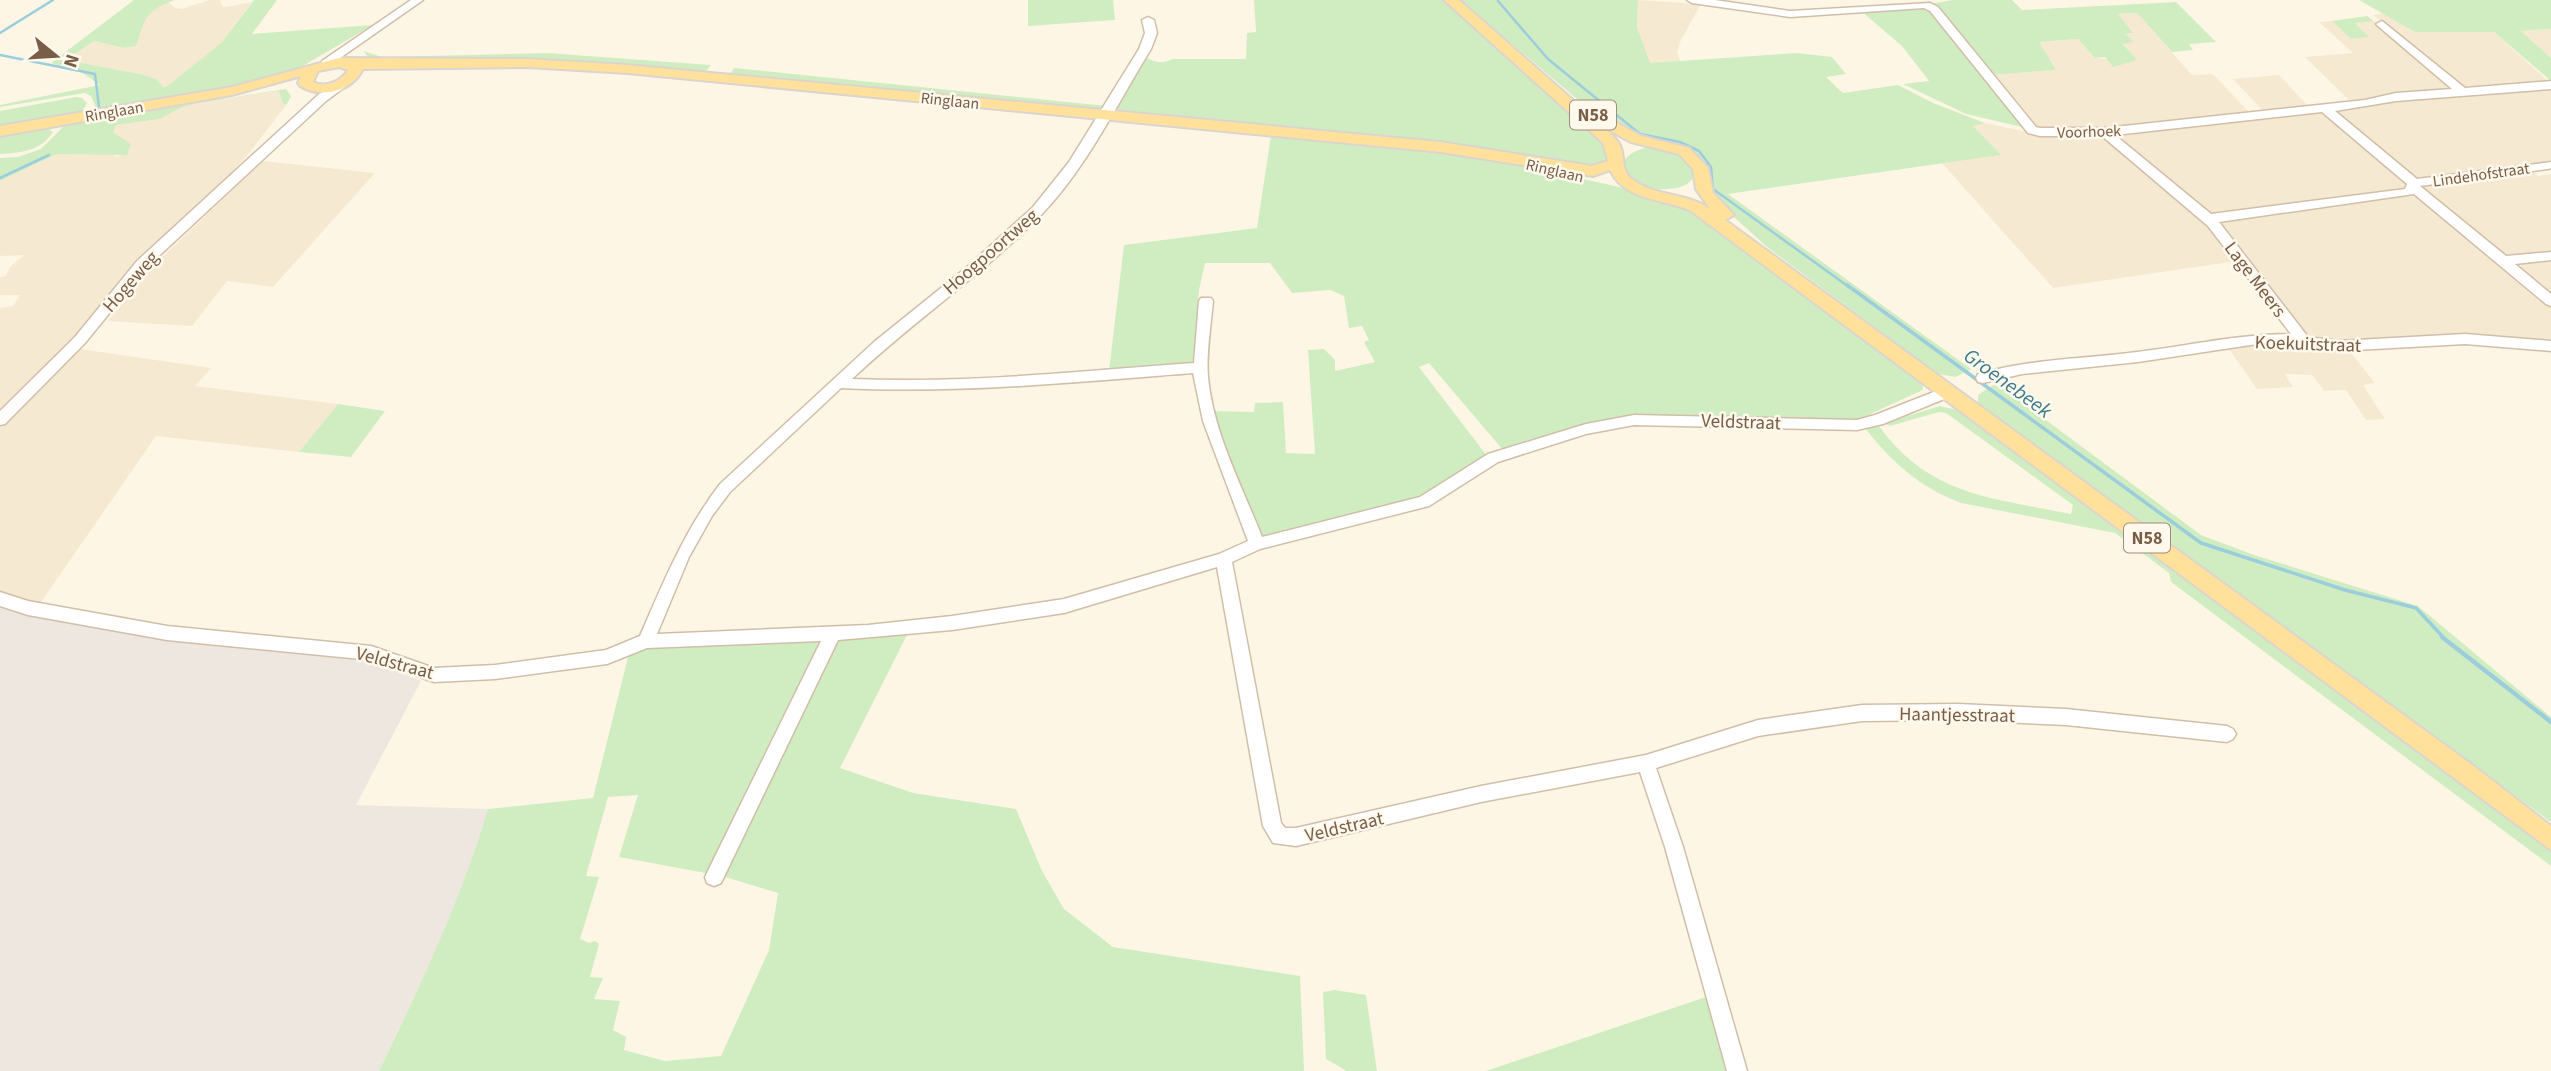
<svg xmlns="http://www.w3.org/2000/svg" width="2551" height="1071" viewBox="0 0 2551 1071" font-family="'Source Sans 3',sans-serif">
<rect width="100%" height="100%" fill="#fef6e5"/>
<path fill="#f6e9d2" d="M209,0H220L222,6L226,7L252,2L222,42L169,86L163,87L157,79L140,74L65,60L94,41L123,48L135,46L144,18L152,10L168,2L175,8L182,9Z
M1638,0L1701,4L1681,40L1677,52L1680,61L1649,64L1637,27Z
M2137,13L2192,75L2213,74L2251,114L2106,129L2047,130L2033,127L1991,75L2056,70L2038,42L2078,39L2095,58L2136,61L2123,43L2132,42L2125,34H2132L2117,14Z
M2384,13L2415,32H2494L2548,81L2459,88L2373,15Z
M2332,21L2351,39L2368,36L2354,22L2374,21L2453,88L2351,102L2305,57L2353,53L2319,22Z
M2551,29V58L2521,31Z
M2279,75L2309,107L2264,112L2233,79Z
M2551,88V163L2424,179L2411,176L2334,113L2341,109L2388,101Z
M280,91L283,103L287,104L250,152L217,190L136,263L76,337L0,413V308L13,306L20,295H0V277L6,276L10,267L24,255L0,256V181L57,154H111L119,157L116,135L111,130L116,125L160,119L180,107L194,104Z
M2315,112L2324,113L2407,181L2403,191L2214,214L2206,211L2125,143L2122,137L2127,133Z
M1985,123L2032,133H2101L2204,220L2237,261L2053,288L1942,163L2000,155L1972,125Z
M263,161L375,173L273,287L227,281L192,326L108,321L151,268Z
M2531,169L2538,176L2551,174V253L2514,256L2498,252L2425,191L2423,186L2430,183Z
M2405,195L2419,198L2551,305V344L2344,342L2310,338L2301,333L2220,226L2221,222L2227,220Z
M2551,259V297L2521,272V264Z
M2275,343L2348,349L2375,383L2363,385L2385,419L2366,420L2346,390L2324,391L2312,375L2285,374L2293,387L2257,389L2227,346Z
M80,349L211,368L195,386L338,404L299,452L156,436L39,605L0,592V427Z"/>
<path fill="#eee7df" d="M0,603L162,637L356,660L385,666L421,681L356,805L488,809L471,867L447,927L379,1071H0Z"/>
<path fill="#d0edc1" d="M134,0H175C144,11 146,18 136,46L123,48L94,41L66,60L140,74L157,79L163,87L168,86L222,42L254,0H277L252,34L373,25L289,74L271,79L97,110L91,96L85,93L0,107V105L100,85L81,72L51,63Z
M1028,0H1113L1115,20L1028,26Z
M1254,0H1445L1612,149L1611,157L1598,168L1119,112L1115,104L1144,56C1155,63 1162,64 1173,59H1246L1247,33L1256,32Z
M1460,0H1638L1637,27L1650,63L1797,53L1832,57L1846,74L1826,77L1843,93L1898,85L1933,103L1985,123L1973,126L2001,155L1728,194L1971,369L1956,377L1938,374L1767,247L1712,197L1707,170L1700,158L1673,142L1641,137L1584,105Z
M1953,0H2012L2022,10L2176,2L2216,42L2189,44L2193,50L2172,52L2137,13L2118,14L2133,33L2126,34L2133,42L2123,44L2137,60L2113,67L2105,57L2095,58L2078,39L2039,42L2056,70L1991,75L1929,4Z
M2359,0H2551V29L2521,31L2551,58V81L2494,32H2415Z
M1916,5L1931,10L2026,128L1966,114L1903,84L1929,81L1902,46L1861,11Z
M2367,16L2374,21L2355,23L2369,37L2351,39L2332,21Z
M363,51L382,57L547,53L711,65L706,71L543,58L373,62Z
M734,68L1107,106L1101,111L730,74Z
M286,89L291,96L287,104H283L279,91L194,104L180,108L160,119L116,125L113,132L131,144L127,155L57,154L0,181V158L18,157L41,149L63,127L72,123Z
M76,97L82,98L87,103L82,112L0,126V111Z
M48,128L53,132C41,151 21,153 0,154V136Z
M1271,136L1497,160L1624,188L1691,207L1922,380L1923,390L1855,421L1648,416L1503,450L1429,363L1419,367L1487,456L1426,496L1263,538L1258,535L1211,411L1254,412L1255,403L1283,402L1286,453L1315,454L1308,350L1324,349L1335,360V371L1375,362L1364,342L1369,340L1362,326L1349,328L1344,296L1330,290L1292,293L1270,263H1205L1199,290L1194,366L1109,371L1124,245L1257,228Z
M1649,147C1662,147 1674,150 1684,159C1718,188 1652,200 1630,178C1613,161 1633,150 1649,147Z
M1996,383L2201,535L2254,555L2418,606L2551,717V822L1986,410L1978,403V395Z
M338,404L385,411L351,457L299,452Z
M1940,406L1966,412L2551,847V866L2171,582L2169,573L2115,533L1961,503C1921,488 1891,462 1865,428L1879,426C1929,496 1993,498 2071,514L2073,505L1946,413L1939,412L1890,426L1885,423Z
M908,633L840,768L913,793L1016,809L1042,871L1064,909L1113,947L1300,976L1304,1071H379C420,985 461,901 488,809L593,798L629,653L647,647L816,640L820,651L711,874L619,857L638,795L608,797L586,876L599,877L580,939L589,943L595,941L599,944L590,977L603,978L594,999L620,1001L613,1030L626,1037L624,1050L665,1061L721,1056L769,950L778,893L722,876L833,644L844,638Z
M1335,990L1366,995L1377,1071H1347L1326,1059L1323,992Z
M1709,996L1730,1071H1486Z"/>
<g fill="none" stroke-linecap="round" stroke-linejoin="round">
<path stroke="#9ccddc" stroke-width="2.5" d="M1498,1L1548,59L1640,134L1680,142L1699,151L1711,167L1713,189L1849,287
M0,33L53,0
M0,55L95,74L99,107
M0,178L49,155"/>
<path stroke="#9ccddc" stroke-width="3.5" d="M1847,285L2201,543L2345,590L2416,608L2444,638"/>
<path stroke="#9ccddc" stroke-width="4.5" d="M2442,637L2551,722"/>
<defs>
<path id="minor" d="M411,0H423L330,65H322V61Z
M1687,0H1715L1790,11L1930,3L1938,7L2036,127L2040,128H2105L2365,100L2396,93L2452,89L2378,26L2376,24L2382,21L2465,88L2551,81V89L2396,101L2335,111L2417,179L2551,162V168L2548,169L2420,186L2506,256L2551,252V260L2515,264L2551,294V306L2546,304L2414,194L2219,222L2308,337L2338,341L2465,334L2551,341V351L2465,344L2338,351L2292,344H2257L2138,362L2022,374L1983,383L1978,382L1976,378L1978,374C2029,359 2084,359 2137,352C2188,346 2239,334 2291,334L2208,226L2102,136H2040L2028,133L1930,11L1924,8L1790,17L1692,3ZM2322,112L2407,184L2405,189L2211,214L2115,135Z
M1148,17L1154,20L1157,33L1151,49C1117,104 1087,167 1042,214C984,274 913,321 852,379C966,384 1081,371 1194,363L1199,301L1201,298H1211L1213,301C1211,323 1206,356 1208,377C1213,432 1242,486 1262,537L1420,497L1488,454L1586,424L1634,415L1857,420L1875,415L1949,386L1956,391L1954,395L1883,424L1857,430L1634,425L1586,434L1498,462L1429,506L1260,549L1232,562L1281,823L1285,828H1296L1481,786L1646,755L1758,720L1862,705L1958,704L2066,709L2227,726L2233,729L2236,734L2233,739L2227,742L2066,725L1958,720L1862,721L1758,736L1656,768L1683,847L1747,1071H1727L1665,847L1640,772L1481,802L1296,846L1273,843L1263,826L1217,567L1064,613L952,630L838,640L721,883L714,886L707,883L705,877L821,641L647,648L607,664L495,679L434,682L371,660L167,640L28,615L0,606V592L28,601L167,626L371,646L434,668L495,665L606,650L640,636C663,583 684,531 720,484L874,342L967,267L1033,207L1069,162L1139,49L1145,33L1142,20ZM1193,373L1203,421L1248,541L1219,554L1064,599L952,616L868,625L657,634L689,557L712,516L730,492L841,388C958,394 1076,382 1193,373Z
M342,80L346,82V86L326,101L147,267L85,343L5,424L0,425V411L75,337L137,261L318,95Z"/>
<path id="major" d="M1444,0H1459L1590,115L1601,114L1641,136L1689,148L1708,168L1713,193L1734,215L1725,220L2475,767L2551,826V850L1691,211C1664,198 1625,202 1610,170L1593,176L1440,152L627,73L528,67L363,69C351,92 322,99 300,86L298,83L301,76L232,95L0,136V126L232,87L339,58L528,59L627,65L1440,142L1592,166L1608,161L1603,143ZM339,67L348,70C340,82 326,88 313,82L318,71ZM1603,127L1631,142L1679,154L1693,169L1696,189L1710,209C1687,192 1654,197 1632,179C1621,170 1625,160 1621,148C1618,139 1610,133 1603,127Z"/>
</defs>
<use href="#minor" stroke="#d1bea9" stroke-width="3"/>
<use href="#major" stroke="#dcd5cf" stroke-width="4"/>
<use href="#minor" fill="#fff" fill-rule="evenodd"/>
<use href="#major" fill="#ffe19b" fill-rule="evenodd"/>
</g>
<g text-anchor="middle" stroke-width="5" stroke-linejoin="round" paint-order="stroke">
<g font-size="16" fill="#795d47" stroke="#fff9ed">
<text transform="translate(950 100) rotate(6)" y="6">Ringlaan</text>
<text transform="translate(114 111) rotate(-10)" y="6">Ringlaan</text>
<text transform="translate(2089 131) rotate(-2)" y="6">Voorhoek</text>
<text transform="translate(1555 170) rotate(13)" y="6">Ringlaan</text>
<text transform="translate(2481 174) rotate(-8)" y="6">Lindehofstraat</text>
</g>
<g fill="#fff9ed" stroke="#a18c79" stroke-width="2">
<rect x="1570" y="100.5" width="46" height="29" rx="5"/>
<rect x="2124" y="523.5" width="46" height="29" rx="5"/>
</g>
<g font-size="18" font-weight="bold" fill="#795d47">
<text x="1593" y="121">N58</text>
<text x="2147" y="544">N58</text>
</g>
<g font-size="19" fill="#795d47" stroke="#fff9ed">
<text transform="translate(990 251) rotate(-41)" y="7">Hoogpoortweg</text>
<text transform="translate(2256 279) rotate(53)" y="7">Lage Meers</text>
<text transform="translate(130 281) rotate(-49)" y="7">Hogeweg</text>
<text transform="translate(2308 343) rotate(2)" y="7">Koekuitstraat</text>
<text transform="translate(1741 421) rotate(2)" y="7">Veldstraat</text>
<text transform="translate(395 662) rotate(15)" y="7">Veldstraat</text>
<text transform="translate(1957 714) rotate(1)" y="7">Haantjesstraat</text>
<text transform="translate(1344 826) rotate(-13)" y="7">Veldstraat</text>
</g>
<g font-size="21" font-style="italic" fill="#3f7b8f" stroke="#fff9ed">
<text transform="translate(2008 383) rotate(36)" y="7">Groenebeek</text>
</g>
</g>
<g transform="translate(56 56) rotate(108)" stroke="#fff9ed" stroke-width="5" paint-order="stroke">
<path d="M0-5L12 26L0 18L-12 26Z" fill="#795d47"/>
<text y="-10" font-size="19" font-weight="bold" text-anchor="middle" fill="#795d47">N</text>
</g>
</svg>
